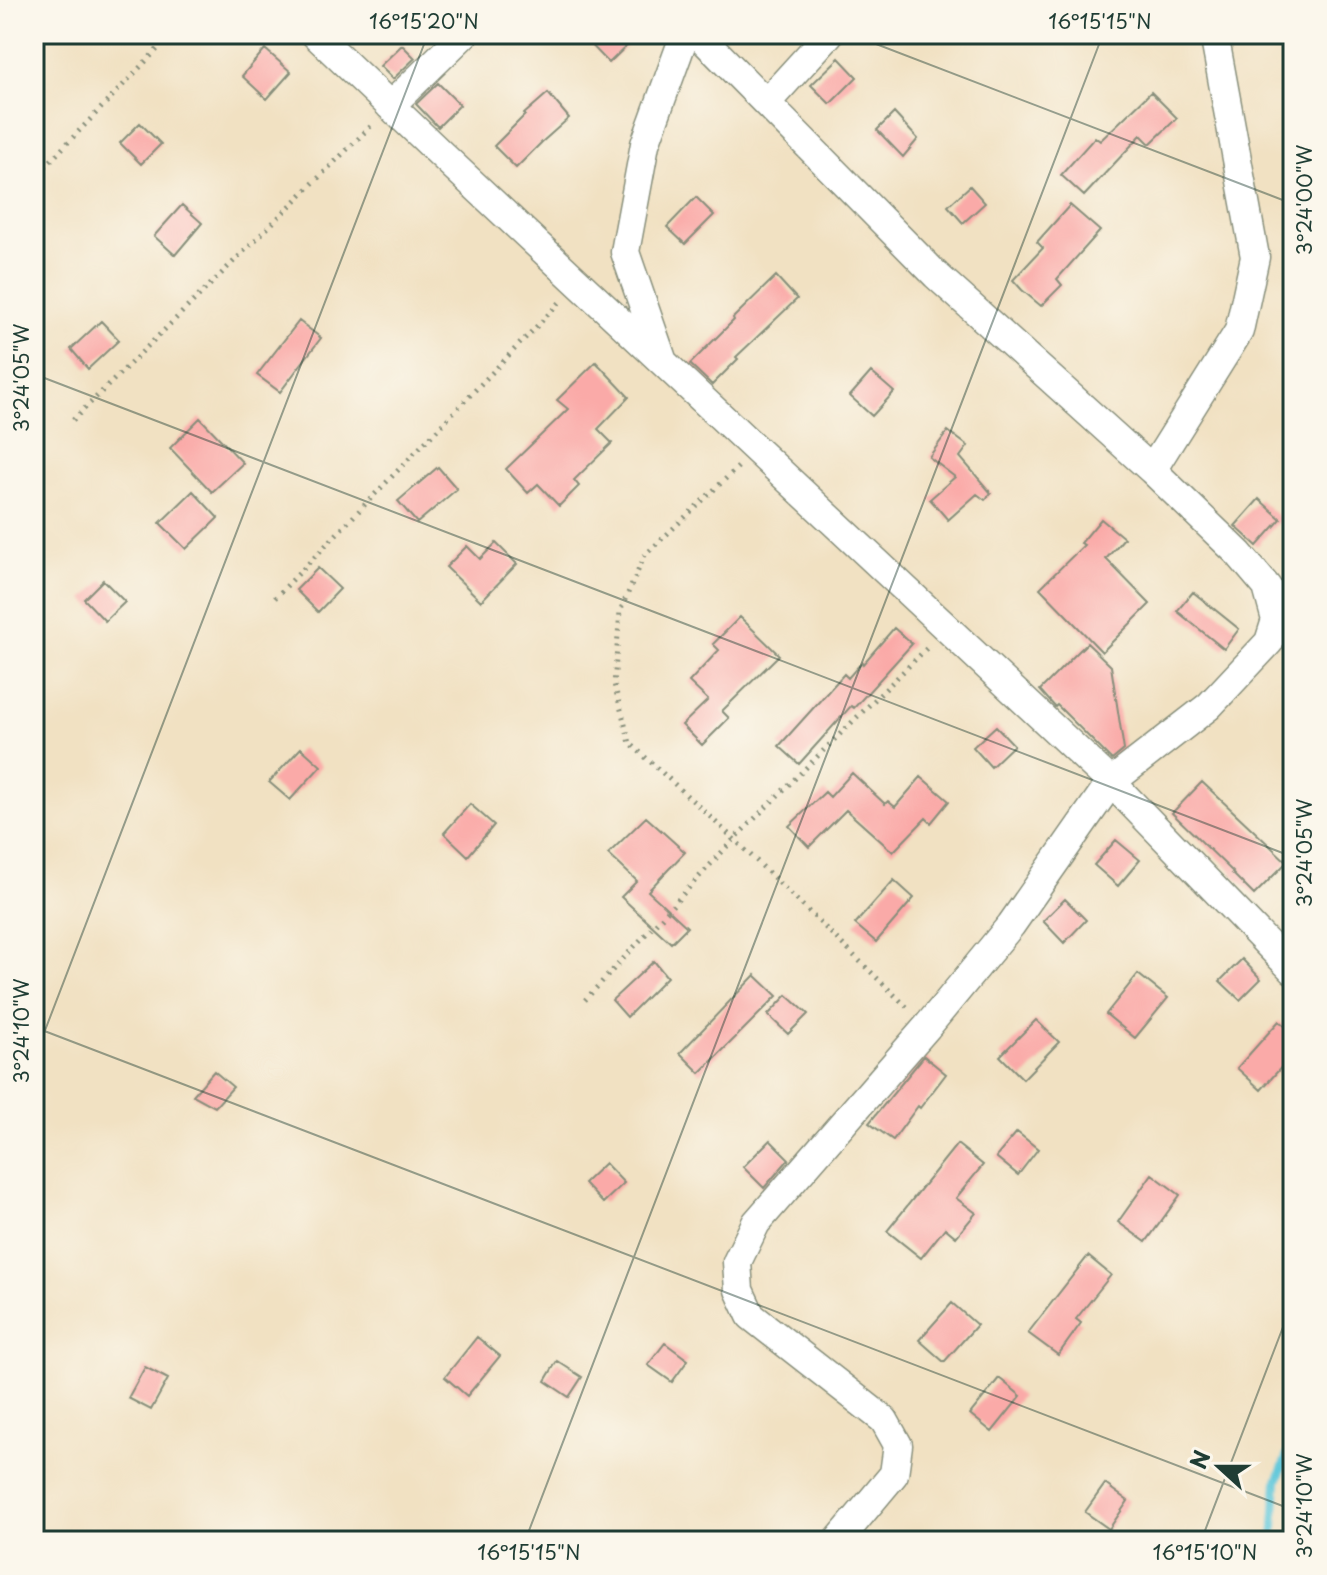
<svg xmlns="http://www.w3.org/2000/svg" width="1327" height="1575" viewBox="0 0 1327 1575" font-family="'Playpen Sans',sans-serif">
<rect width="100%" height="100%" fill="#fbf7ec"/>
<filter id="ink" filterUnits="userSpaceOnUse"><feTurbulence type="fractalNoise" baseFrequency=".0125" numOctaves="2"/><feDisplacementMap in="SourceGraphic" scale="16" xChannelSelector="R" yChannelSelector="G"/><feConvolveMatrix kernelMatrix="1 2 1 2 8 2 1 2 1" color-interpolation-filters="sRGB"/></filter>
<filter id="wash" filterUnits="userSpaceOnUse"><feTurbulence type="fractalNoise" baseFrequency=".006" numOctaves="4" result="noise"/><feDisplacementMap in="SourceGraphic" scale="32" xChannelSelector="R" yChannelSelector="G"/><feGaussianBlur stdDeviation="1.8" result="paint"/><feColorMatrix in="noise" values="0 0 0 0 0 0 0 0 0 0 0 0 0 0 0 0 0 1.4 0 .05"/><feComposite in="paint" operator="in"/></filter>
<g filter="url(#wash)">
<rect width="100%" height="100%" fill="#f1e1c2"/>
<g fill="none" stroke-linecap="round" stroke-linejoin="round">
<path stroke="#5ec7da" stroke-width="8" d="M1273,1541L1277,1481L1293,1440"/>
</g>
<g id="blocks">
<path fill="#faaaa8" d="M581,34H639L609,63Z
M402,45L415,58L393,79L380,66Z
M265,49L291,72L267,99L242,76Z
M839,58L857,77L830,104L811,85Z
M438,83L460,105L438,127L416,104Z
M1151,92L1177,118L1150,144L1141,135L1084,196L1061,175L1095,137L1100,141Z
M548,93L569,118L542,142L516,168L494,146L525,115L524,114Z
M894,113L918,139L903,157L877,130Z
M140,123L161,144L141,164L120,143Z
M970,186L985,203L963,223L948,206Z
M696,197L714,215L685,244L667,227Z
M182,205L202,223L175,255L154,236Z
M1070,205L1100,231L1057,279L1062,285L1041,306L1022,290L1013,280L1043,248L1037,242Z
M776,276L797,299L736,357L738,359L712,385L690,364L734,320L733,318Z
M101,321L119,340L88,369L71,349Z
M299,321L321,338L280,392L257,375Z
M596,362L629,397L598,429L612,443L574,480L579,486L559,506L538,484L528,493L506,469L568,409L557,400Z
M871,372L894,392L872,416L850,396Z
M200,418L243,463L212,492L170,448Z
M948,431L968,446L960,457L991,493L985,500L977,494L948,520L930,499L955,477L929,457Z
M438,467L457,489L417,523L398,501Z
M193,491L218,518L186,549L160,523Z
M1259,499L1281,519L1257,546L1235,526Z
M1101,519L1124,538L1106,559L1150,604L1102,652L1040,588L1084,545L1081,543Z
M496,543L517,564L481,601L446,567L467,546L480,559Z
M318,568L340,589L318,612L296,590Z
M103,580L125,602L105,621L84,599Z
M1193,592L1239,629L1224,649L1177,611Z
M740,617L779,655L722,711L729,718L702,745L682,725L708,700L689,682L719,650L713,644Z
M894,628L912,644L854,708L851,706L799,764L779,746L844,674L848,678L862,662L863,664Z
M1087,643L1111,666L1124,750L1112,760L1057,705L1055,707L1040,690Z
M996,726L1014,745L991,767L973,747Z
M301,748L321,766L290,800L269,782Z
M852,773L885,804L888,801L895,807L921,777L949,801L931,823L926,818L893,852L846,810L809,847L789,826L825,792L830,797Z
M1202,782L1287,862L1254,895L1232,873L1233,872L1172,813Z
M470,804L494,825L468,856L444,833Z
M646,817L685,852L648,891L687,927L671,943L621,897L637,881L608,854Z
M1116,840L1140,860L1118,886L1094,865Z
M894,880L914,898L876,942L855,924Z
M1065,899L1086,920L1064,943L1043,921Z
M1242,959L1261,979L1240,1000L1220,981Z
M654,961L667,977L627,1017L612,1000Z
M1138,974L1168,998L1135,1038L1106,1014Z
M755,975L777,996L700,1073L680,1053Z
M787,995L808,1014L788,1034L768,1015Z
M1036,1020L1059,1042L1023,1079L1000,1056Z
M1279,1021L1293,1033V1054L1261,1090L1237,1068Z
M924,1056L946,1074L920,1108L918,1106L893,1140L869,1123Z
M214,1071L233,1087L215,1107L193,1095Z
M1017,1132L1038,1149L1018,1175L996,1157Z
M770,1140L789,1159L764,1188L743,1167Z
M957,1144L983,1165L956,1198L976,1213L956,1237L945,1228L921,1258L887,1231Z
M605,1163L624,1183L603,1203L584,1183Z
M1152,1174L1180,1195L1146,1242L1118,1222Z
M1088,1256L1111,1275L1076,1319L1081,1323L1058,1355L1028,1333Z
M952,1303L977,1325L944,1362L919,1340Z
M477,1337L500,1356L467,1396L445,1377Z
M665,1343L688,1360L672,1382L648,1365Z
M557,1361L582,1377L569,1397L545,1381Z
M145,1367L168,1379L151,1410L128,1398Z
M999,1378L1021,1396L992,1432L970,1414Z
M1105,1484L1128,1501L1109,1529L1085,1512Z"/>
</g>
</g>
<g filter="url(#ink)">
<use href="#blocks" fill-opacity="0" stroke="#888f7b" stroke-width="2"/>
<g fill="none" stroke-linecap="round" stroke-linejoin="round">
<defs>
<path id="street" d="M315,34L443,156L1111,782L1293,970
M698,34L936,275L1152,470L1239,554L1267,587L1276,620L1269,642L1209,706L1111,782L1011,925L927,1027L756,1223L737,1262L739,1290L751,1316L884,1420L898,1445L894,1474L838,1541
M766,103L829,34
M390,106L464,34
M662,359L625,252L645,144L685,34
M1152,470L1239,331L1255,257L1214,34"/>
</defs>
<use href="#street" stroke="#888f7b" stroke-width="31"/>
<path stroke="#888f7b" stroke-width="5" stroke-dasharray="2 6" stroke-linecap="butt" d="M34,178L172,34
M73,420L373,124
M738,467L645,555L620,611L614,684L630,743L734,839L910,1010
M275,598L561,301
M585,1000L734,839L930,645"/>
<use href="#street" stroke="#fff" stroke-width="28"/>
</g>
</g>
<path fill="none" stroke="#1f3d34" stroke-width="2" stroke-opacity="0.45" d="M850,34L1293,204M34,374L1293,857M34,1027L1293,1510M34,1059L428,34M525,1541L1103,34M1201,1541L1293,1301"/>
<rect width="1327" height="1575" fill="none" stroke="#fbf7ec" stroke-width="88"/>
<g transform="translate(1219 1467) rotate(291)" stroke="#fbf7ec" stroke-width="6" paint-order="stroke">
<path d="M0-6L14 30L0 20L-14 30Z" fill="#1f3d34"/>
<text y="-12" font-size="22" font-weight="bold" text-anchor="middle" fill="#1f3d34">N</text>
</g>
<rect x="44" y="44" width="1239" height="1487" fill="none" stroke="#1f3d34" stroke-width="3"/>
<g font-size="20" text-anchor="middle" fill="#1f3d34">
<text x="424" y="29">16°15'20"N</text>
<text x="1100" y="29">16°15'15"N</text>
<text transform="translate(1305 200) rotate(-90)" y="7">3°24'00"W</text>
<text transform="translate(22 378) rotate(-90)" y="7">3°24'05"W</text>
<text transform="translate(1305 853) rotate(-90)" y="7">3°24'05"W</text>
<text transform="translate(22 1031) rotate(-90)" y="7">3°24'10"W</text>
<text transform="translate(1305 1506) rotate(-90)" y="7">3°24'10"W</text>
<text x="529" y="1560">16°15'15"N</text>
<text x="1205" y="1560">16°15'10"N</text>
</g>
</svg>
